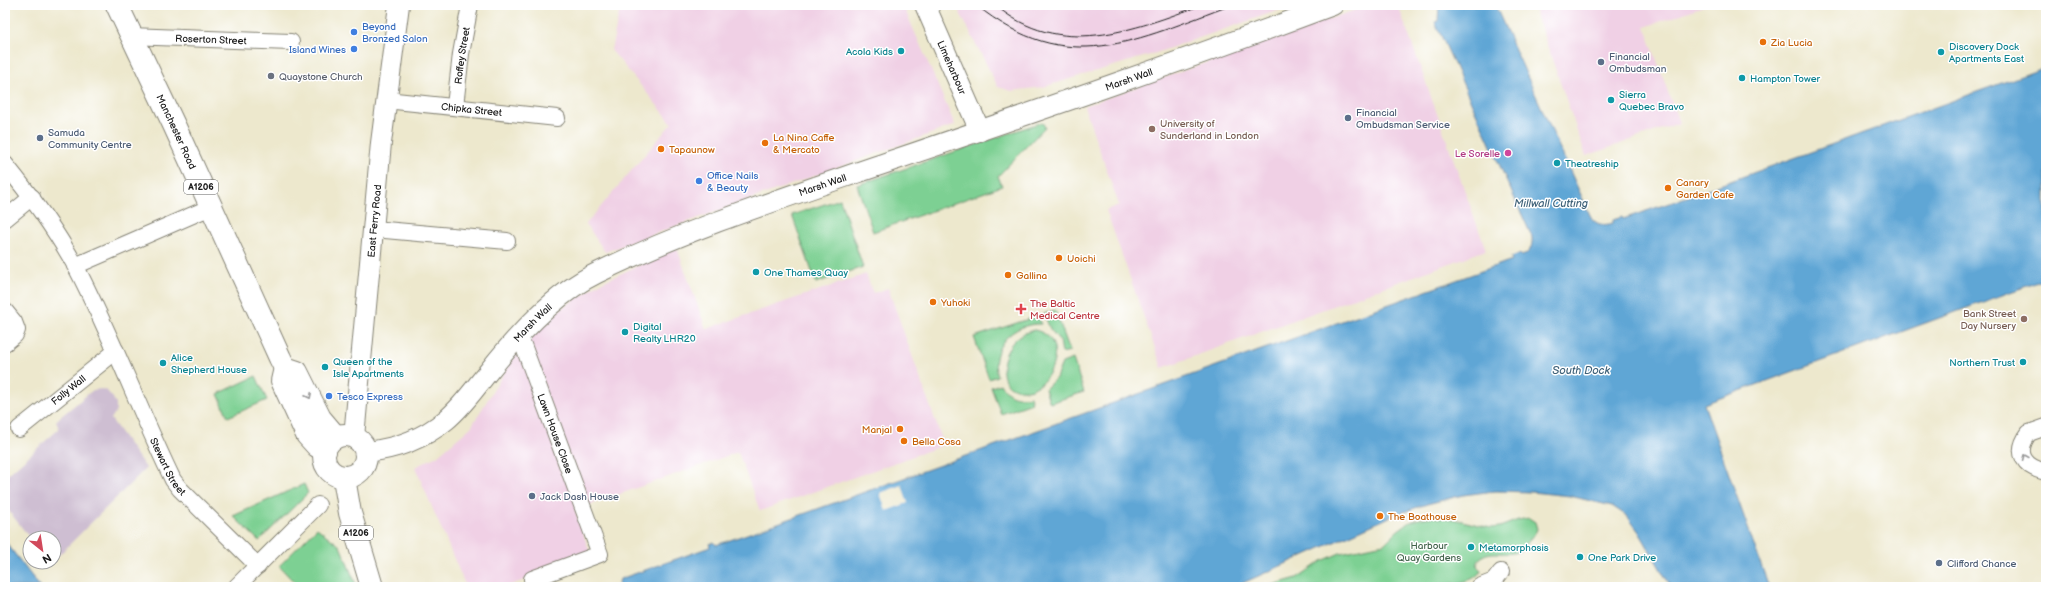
<svg xmlns="http://www.w3.org/2000/svg" width="2051" height="592" viewBox="0 0 2051 592" font-family="'Balsamiq Sans',sans-serif">
<rect width="100%" height="100%" fill="#fff"/>
<filter id="ink" filterUnits="userSpaceOnUse"><feTurbulence type="fractalNoise" baseFrequency=".025" numOctaves="2"/><feDisplacementMap in="SourceGraphic" scale="8" xChannelSelector="R" yChannelSelector="G"/><feConvolveMatrix kernelMatrix="1 2 1 2 8 2 1 2 1" color-interpolation-filters="sRGB"/></filter>
<filter id="wash" filterUnits="userSpaceOnUse"><feTurbulence type="fractalNoise" baseFrequency=".012" numOctaves="4" result="noise"/><feDisplacementMap in="SourceGraphic" scale="16" xChannelSelector="R" yChannelSelector="G"/><feGaussianBlur stdDeviation="0.9" result="paint"/><feColorMatrix in="noise" values="0 0 0 0 0 0 0 0 0 0 0 0 0 0 0 0 0 1.4 0 .05"/><feComposite in="paint" operator="in"/></filter>
<g filter="url(#wash)">
<rect width="100%" height="100%" fill="#ede8cd"/>
<path fill="#f0d0e5" d="M621,5H903L955,125L605,252L586,224L672,123L611,50Z
M956,5H1294L1150,55L1043,87L1012,91L998,87Z
M1369,5H1398L1486,250L1162,368L1106,210L1119,205L1084,106Z
M1533,5H1706L1645,27L1679,123L1586,156Z
M677,248L706,329L866,274L873,293L888,288L944,445L760,511L738,452L575,510L591,556L505,587H466L415,467L437,456L471,427L518,350L558,311L600,283Z"/>
<path fill="#cebed2" d="M102,389L107,391L113,398L116,404V411L111,419L146,468L54,560V538H30L5,506V477L59,429L56,421L59,418L93,390Z"/>
<path fill="#7dd093" stroke="#4c7658" d="M1042,122L1045,127L998,176L1002,186L873,232L857,185Z
M840,199L863,267L816,283L792,215Z
M1055,310L1070,351L1062,353L1060,341L1050,329L1044,314Z
M1038,316L1041,324C1013,323 989,347 997,376L989,379L974,337Z
M1034,330C1074,337 1049,400 1016,389C995,383 1003,353 1013,342C1019,335 1026,332 1034,330Z
M1073,359L1084,392L1050,403L1045,389L1056,378L1062,363Z
M256,376L267,400L228,417L218,394Z
M1000,384C1008,396 1016,399 1030,396L1032,403L1001,414L991,387Z
M304,484L308,493L259,541L233,516Z
M1430,517L1454,519L1491,528L1500,527L1518,520L1529,518L1535,522L1537,529C1536,533 1533,535 1530,539C1526,545 1524,550 1517,552C1504,557 1481,545 1477,566L1481,570C1472,591 1420,581 1400,587H1265L1297,578L1322,561L1340,553L1384,544L1397,531L1408,523L1418,519Z
M317,528L340,546L357,587H299L279,566Z"/>
<path fill="#5fa6d5" stroke="#3e6178" d="M1439,5H1495L1590,215C1595,225 1603,226 1613,223V220L1622,217L1623,219L1678,200L2046,67V279L1704,404L1769,587H1671L1639,532L1627,516L1612,506L1570,496L1531,492L1495,491L1463,495L1427,504L1392,516L1234,587H618L620,579L710,547L709,544L714,542L716,545L795,517L1412,296L1512,260L1511,257L1520,254L1522,256C1530,253 1533,245 1532,237L1435,22L1438,21Z
M5,541L40,587H5Z"/>
<path fill="#ede8cd" d="M902,485L908,503L886,511L880,493Z"/>
</g>
<g filter="url(#ink)">
<g fill="none" stroke-linecap="round" stroke-linejoin="round">
<defs>
<g id="minor">
<path id="s1" d="M130,36L291,42"/>
<path id="s2" d="M386,100L557,118"/>
<path id="s3" d="M455,106L461,54L470,5"/>
<path id="s4" d="M5,164C31,196 56,230 76,267C112,336 139,410 173,480L180,489L258,566"/>
<path d="M5,219L32,197"/>
<path d="M374,229L507,241"/>
<path d="M75,266L211,207"/>
<path d="M5,311L14,322L17,330L15,335L5,343"/>
<path id="s5" d="M519,334L600,554L532,579"/>
<path d="M2046,427L2029,433C2014,453 2024,467 2046,472"/>
<path id="s6" d="M19,429L116,351"/>
<path d="M236,587L318,505"/>
<path d="M1479,587L1494,581L1501,572"/>
</g>
<g id="tertiary">
<path id="s7" d="M925,5L980,131"/>
<path id="s8" d="M354,437L381,143L399,5"/>
<path id="s9" d="M366,452C395,449 423,439 446,420C463,406 475,388 489,371C517,336 555,293 597,273C693,226 796,194 897,159C1043,109 1189,59 1333,5"/>
</g>
<g id="primary">
<path id="s10" d="M117,5L174,125L280,358L285,368L297,372L320,418L336,437"/>
<path d="M285,368L282,381L307,435L317,446L325,451"/>
<circle cx="345" cy="456" r="21"/>
<path d="M344,478L350,513L372,587"/>
</g>
</defs>
<use href="#minor" stroke="#848274" stroke-width="18"/>
<use href="#tertiary" stroke="#848274" stroke-width="22"/>
<use href="#primary" stroke="#848274" stroke-width="24"/>
<use href="#minor" stroke="#fff" stroke-width="16"/>
<use href="#tertiary" stroke="#fff" stroke-width="20"/>
<use href="#primary" stroke="#fff" stroke-width="22"/>
<path stroke="#1c1c1c" stroke-width="1" d="M976,5C1068,79 1135,40 1232,5
M995,5C1060,60 1133,30 1202,5"/>
</g>
<defs><path id="oneway-chevron" d="M-2-3.5L2.5 0L-2 3.5" fill="none" stroke-width="1.6" stroke-linecap="round" stroke-linejoin="round"/></defs>
<g stroke="#999">
<use href="#oneway-chevron" transform="translate(309 396) rotate(64)"/>
<use href="#oneway-chevron" transform="translate(2025 457) rotate(-113)"/>
</g>
</g>
<g fill="#3f7fe0" stroke="#fff" stroke-width="1.5">
<circle cx="354" cy="32" r="4"/>
<circle cx="354" cy="49" r="4"/>
<circle cx="699" cy="181" r="4"/>
<circle cx="329" cy="396" r="4"/>
</g>
<g fill="#e8710a" stroke="#fff" stroke-width="1.5">
<circle cx="1763" cy="42" r="4"/>
<circle cx="765" cy="143" r="4"/>
<circle cx="661" cy="149" r="4"/>
<circle cx="1668" cy="188" r="4"/>
<circle cx="1059" cy="258" r="4"/>
<circle cx="1008" cy="275" r="4"/>
<circle cx="933" cy="302" r="4"/>
<circle cx="900" cy="429" r="4"/>
<circle cx="904" cy="441" r="4"/>
<circle cx="1380" cy="516" r="4"/>
</g>
<g fill="#0f9aa8" stroke="#fff" stroke-width="1.5">
<circle cx="901" cy="51" r="4"/>
<circle cx="1941" cy="52" r="4"/>
<circle cx="1742" cy="78" r="4"/>
<circle cx="1611" cy="100" r="4"/>
<circle cx="1557" cy="163" r="4"/>
<circle cx="756" cy="272" r="4"/>
<circle cx="625" cy="332" r="4"/>
<circle cx="2023" cy="362" r="4"/>
<circle cx="163" cy="363" r="4"/>
<circle cx="325" cy="367" r="4"/>
<circle cx="1471" cy="547" r="4"/>
<circle cx="1580" cy="557" r="4"/>
</g>
<g fill="#5c6f8a" stroke="#fff" stroke-width="1.5">
<circle cx="1601" cy="62" r="4"/>
<circle cx="1348" cy="118" r="4"/>
<circle cx="40" cy="138" r="4"/>
<circle cx="532" cy="496" r="4"/>
<circle cx="1939" cy="563" r="4"/>
</g>
<circle fill="#6b7280" stroke="#fff" stroke-width="1.5" cx="271" cy="76" r="4"/>
<g fill="#8d6e63" stroke="#fff" stroke-width="1.5">
<circle cx="1152" cy="129" r="4"/>
<circle cx="2024" cy="319" r="4"/>
</g>
<circle fill="#d1479c" stroke="#fff" stroke-width="1.5" cx="1508" cy="153" r="4"/>
<path fill="#e0444e" stroke="#fff" stroke-width="1.5" d="M1019 303h4v4h4v4h-4v4h-4v-4h-4v-4h4z"/>
<g text-anchor="middle" stroke-width="3" stroke-linejoin="round" paint-order="stroke">
<g fill="#fff" stroke="#606060" stroke-width="1">
<rect x="184" y="180" width="34" height="14" rx="3"/>
<rect x="339" y="526" width="34" height="14" rx="3"/>
</g>
<g font-size="9" font-weight="bold" fill="#1c1c1c">
<text x="201" y="190">A1206</text>
<text x="356" y="536">A1206</text>
</g>
<g font-size="10" fill="#366cbe" stroke="#fff" text-anchor="start">
<text x="362" y="30">Beyond<tspan x="362" dy="12">Bronzed Salon</tspan></text>
<text x="346" y="53" text-anchor="end">Island Wines</text>
<text x="707" y="179">Office Nails<tspan x="707" dy="12">&amp; Beauty</tspan></text>
<text x="337" y="400">Tesco Express</text>
</g>
<g font-size="10" fill="#1c1c1c" stroke="#fff">
<text dy="4" stroke="none"><textPath href="#s1" startOffset="81">Roserton Street</textPath></text>
<text dy="4" stroke="none"><textPath href="#s3" startOffset="51">Roffey Street</textPath></text>
<text dy="4" stroke="none"><textPath href="#s7" startOffset="68">Limeharbour</textPath></text>
<text dy="4" stroke="none"><textPath href="#s9" startOffset="866">Marsh Wall</textPath></text>
<text dy="4" stroke="none"><textPath href="#s2" startOffset="86">Chipka Street</textPath></text>
<text dy="4" stroke="none"><textPath href="#s10" startOffset="140">Manchester Road</textPath></text>
<text dy="4" stroke="none"><textPath href="#s9" startOffset="542">Marsh Wall</textPath></text>
<text dy="4" stroke="none"><textPath href="#s8" startOffset="217">East Ferry Road</textPath></text>
<text dy="4" stroke="none"><textPath href="#s9" startOffset="218">Marsh Wall</textPath></text>
<text dy="4" stroke="none"><textPath href="#s6" startOffset="63">Folly Wall</textPath></text>
<text dy="4" stroke="none"><textPath href="#s5" startOffset="106">Lawn House Close</textPath></text>
<text dy="4" stroke="none"><textPath href="#s4" startOffset="345">Stewart Street</textPath></text>
</g>
<g font-size="10" fill="#c56008" stroke="#fff" text-anchor="start">
<text x="1771" y="46">Zia Lucia</text>
<text x="773" y="141">La Nina Caffe<tspan x="773" dy="12">&amp; Mercato</tspan></text>
<text x="669" y="153">Tapaunow</text>
<text x="1676" y="186">Canary<tspan x="1676" dy="12">Garden Cafe</tspan></text>
<text x="1067" y="262">Uoichi</text>
<text x="1016" y="279">Gallina</text>
<text x="941" y="306">Yuhoki</text>
<text x="892" y="433" text-anchor="end">Manjal</text>
<text x="912" y="445">Bella Cosa</text>
<text x="1388" y="520">The Boathouse</text>
</g>
<g font-size="10" fill="#0d838f" stroke="#fff" text-anchor="start">
<text x="1949" y="50">Discovery Dock<tspan x="1949" dy="12">Apartments East</tspan></text>
<text x="893" y="55" text-anchor="end">Acola Kids</text>
<text x="1750" y="82">Hampton Tower</text>
<text x="1619" y="98">Sierra<tspan x="1619" dy="12">Quebec Bravo</tspan></text>
<text x="1565" y="167">Theatreship</text>
<text x="764" y="276">One Thames Quay</text>
<text x="633" y="330">Digital<tspan x="633" dy="12">Realty LHR20</tspan></text>
<text x="171" y="361">Alice<tspan x="171" dy="12">Shepherd House</tspan></text>
<text x="333" y="365">Queen of the<tspan x="333" dy="12">Isle Apartments</tspan></text>
<text x="2015" y="366" text-anchor="end">Northern Trust</text>
<text x="1479" y="551">Metamorphosis</text>
<text x="1588" y="561">One Park Drive</text>
</g>
<g font-size="10" fill="#4e5e75" stroke="#fff" text-anchor="start">
<text x="1609" y="60">Financial<tspan x="1609" dy="12">Ombudsman</tspan></text>
<text x="1356" y="116">Financial<tspan x="1356" dy="12">Ombudsman Service</tspan></text>
<text x="48" y="136">Samuda<tspan x="48" dy="12">Community Centre</tspan></text>
<text x="540" y="500">Jack Dash House</text>
<text x="1947" y="567">Clifford Chance</text>
</g>
<g font-size="10" fill="#5b616d" stroke="#fff" text-anchor="start">
<text x="279" y="80">Quaystone Church</text>
</g>
<g font-size="10" fill="#785e54" stroke="#fff" text-anchor="start">
<text x="1160" y="127">University of<tspan x="1160" dy="12">Sunderland in London</tspan></text>
<text x="2016" y="317" text-anchor="end">Bank Street<tspan x="2016" dy="12">Day Nursery</tspan></text>
</g>
<g font-size="10" fill="#b23c85" stroke="#fff" text-anchor="end">
<text x="1500" y="157">Le Sorelle</text>
</g>
<g font-size="10" fill="#be3a42" stroke="#fff" text-anchor="start">
<text x="1030" y="307">The Baltic<tspan x="1030" dy="12">Medical Centre</tspan></text>
</g>
<g font-size="10" fill="#43644c" stroke="#fff">
<text x="1429" y="549">Harbour<tspan x="1429" dy="12">Quay Gardens</tspan></text>
</g>
<g font-size="11" font-style="italic" fill="#3e6178" stroke="#fff">
<text x="1551" y="207">Millwall Cutting</text>
<text x="1581" y="374">South Dock</text>
</g>
</g>
<rect width="2051" height="592" fill="none" stroke="#fff" stroke-width="20"/>
<g transform="translate(42 550) rotate(150)"><circle r="19" fill="#ffffff" stroke="#a4a4a4"/>
<path d="M0-3L7 15L0 10L-7 15Z" fill="#d1495b"/>
<text y="-6" font-size="11" font-weight="bold" text-anchor="middle" fill="#1c1c1c">N</text>
</g>
</svg>
